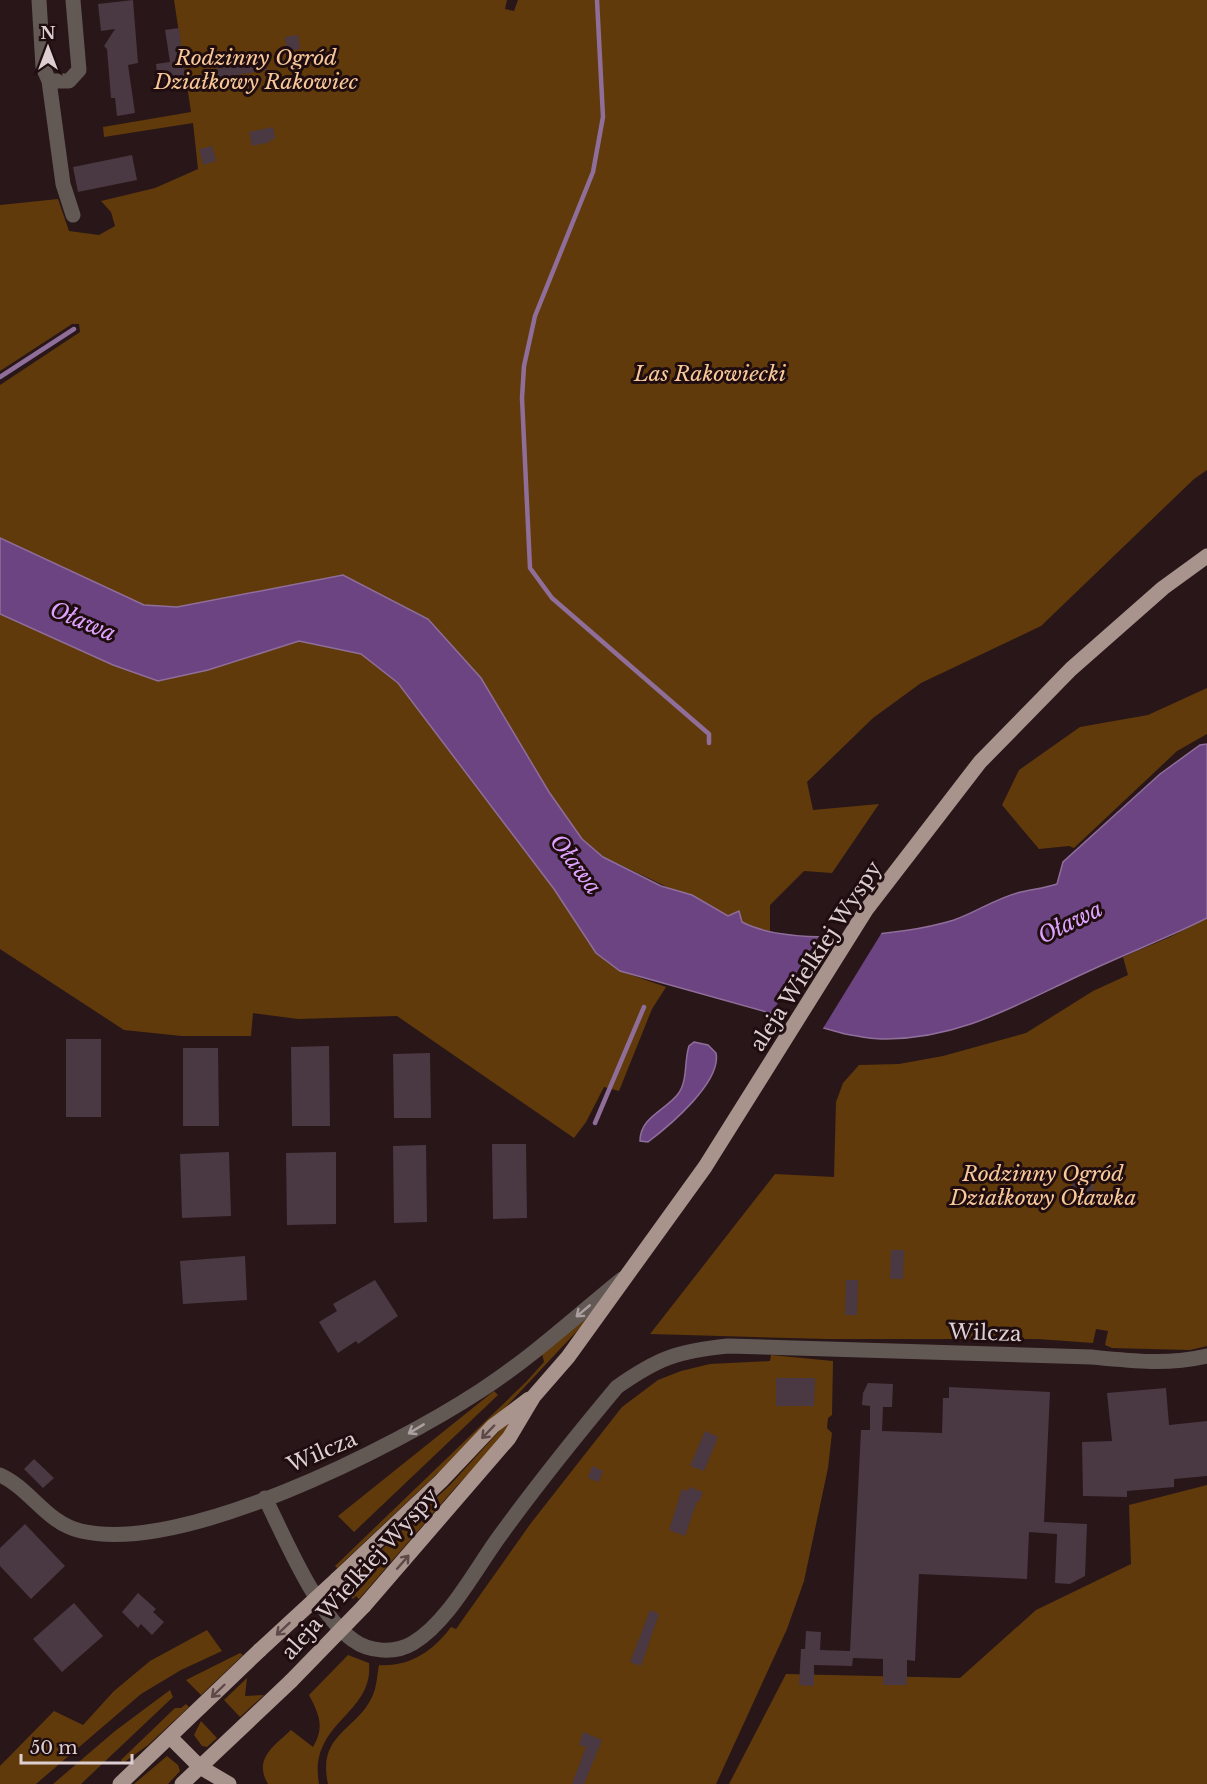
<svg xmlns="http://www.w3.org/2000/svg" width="1207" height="1784" viewBox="0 0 1207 1784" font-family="'Libre Baskerville',serif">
<rect width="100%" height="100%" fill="#291619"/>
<path fill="#603a0b" d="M174,0H507L505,9L514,11L518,0H1207V470L1194,479L1041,626L921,683L873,718L807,782L813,810L879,804L832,873L804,871L770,905V932L758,930L742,922L739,911L728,916L604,857L582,839L549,792L481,678L343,575L177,607L144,605L0,538V385L80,332L79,324H72L0,371V205L58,199L69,231L99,235L115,226L111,212L101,201L155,188L198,169L193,123L104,137L103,127L191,112Z
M0,614L113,665L208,670L299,641L361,654L398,683L554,889L596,953L620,971L666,987L652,1009L619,1091L604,1087L586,1122L574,1138L397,1016L298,1019L253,1013L251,1036H182L124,1030L0,949Z
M1207,688V734L1177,751L1074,848L1069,846L1039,849L1002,805L1019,770L1080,727L1148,715Z
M1207,918V1346L1190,1350L1112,1348L1105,1345L1108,1331L1096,1329L1093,1343L1038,1339H828L650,1334L775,1174L834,1177L836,1102L843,1083L859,1065L899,1064L943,1056L1026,1033L1093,991L1128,975L1123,957L1170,937Z
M592,1308V1315L488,1426L337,1568L335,1566L526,1382L544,1362L542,1353Z
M771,1355L833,1361L832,1415L828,1418L827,1428L832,1433L828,1468L804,1581L787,1629L716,1784H328C317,1734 356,1731 372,1697C377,1687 377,1675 379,1665C410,1667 433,1651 451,1627L456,1629L531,1523L622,1407L658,1380L681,1371L710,1364L770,1361Z
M494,1391L498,1395L354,1532L338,1516Z
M513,1416L517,1417L488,1453L455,1488L359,1599L356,1596L353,1599L344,1590L347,1587L344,1585L450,1485Z
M1207,1485V1784H729L786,1674L960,1678L1036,1610L1131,1564L1129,1505Z
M207,1630L222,1651L181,1670L141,1694L36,1784H0V1766L54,1711L83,1725L114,1691L150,1661Z
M240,1653L243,1655L201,1695L186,1680Z
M348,1655L369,1663C374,1715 308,1722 319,1784H268C253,1759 274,1746 291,1730L313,1747C325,1727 319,1714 309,1695Z
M247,1678L245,1696L264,1695L240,1717L224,1700Z
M170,1690L173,1697L81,1784H53L115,1731Z
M186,1704L189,1707L148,1745L123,1763L121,1760L175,1708H181Z
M201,1721L217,1738L207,1747L202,1746L194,1735Z
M167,1756L178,1765L180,1771L168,1784H134Z"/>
<path fill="#6d4482" stroke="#8f6e9a" stroke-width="1.5" d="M0,538L144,605L177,607L343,575L428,619L481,678L549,792L582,839L603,857L661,886L692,895L728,916L739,911L742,922C790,947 902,936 954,920C977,912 998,897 1021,892C1034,889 1045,888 1057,884L1063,862L1160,774L1200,745L1207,744V918C1168,938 1127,953 1087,972C1019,1003 964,1038 886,1039C873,1040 858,1036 845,1034L620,971L596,953L554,889L398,683L361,654L299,641L208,670L158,681L113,665L0,614Z
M694,1042L708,1045L716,1053C722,1082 669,1126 648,1142L640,1141C640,1117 666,1110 678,1094C688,1081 684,1060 689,1046Z"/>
<path fill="#291619" d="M884,929L822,1030L770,1016L821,933Z"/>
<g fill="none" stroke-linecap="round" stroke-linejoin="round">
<path stroke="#8f6e9a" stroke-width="4.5" d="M597,0L603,117L593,172L535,316L524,366L522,398L530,568L552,598L709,734V743
M0,377L74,329
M595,1123L644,1007"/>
</g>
<path fill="#4a3843" d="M133,0L138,63L128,65L135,113L117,116L115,98H111L107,49L104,46L115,29L101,31L98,4Z
M179,28L186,82L171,84L170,78L158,80L156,64L170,62L165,30Z
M298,35L300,49L287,51L285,37Z
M232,55L233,64L266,60L267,70L231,76L232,81L219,83L216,58Z
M273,127L275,139L270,140V142L252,146L249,132Z
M212,146L216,161L203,165L199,149Z
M132,155L137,180L78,192L73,167Z
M66,1039H101V1117H66Z
M329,1046L330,1126H292L291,1047Z
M183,1048H218L219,1126H183Z
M430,1053L431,1118H394L393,1054Z
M492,1144H526L527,1218L493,1219Z
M426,1145L427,1222L394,1223L393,1146Z
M229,1152L231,1216L182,1218L180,1154Z
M336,1152V1224L287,1225L286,1153Z
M1089,1180L1093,1181V1194H1072V1181Z
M891,1250H904L903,1279H890Z
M245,1256L247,1300L183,1304L180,1261Z
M375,1280L398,1316L358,1344L356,1341L338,1353L319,1322L337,1311L333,1304Z
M846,1280H858L857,1315H845Z
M776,1378H815L814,1406H776Z
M868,1383L893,1384L892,1407H883L882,1431L942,1433L943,1398H949V1387L1050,1392L1044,1522L1087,1524L1085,1576L1070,1584L1055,1583L1057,1534L1029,1532L1027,1579L919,1574L915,1661L907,1660V1685H883V1659L853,1658L852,1666L814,1665V1686L799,1685L801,1649H805L806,1631L821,1632L820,1650L850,1651L861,1430H870V1406L862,1405L863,1393Z
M1166,1388L1169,1425L1207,1421V1476L1174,1479V1487L1127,1491V1497L1083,1496L1082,1442L1112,1441L1107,1393Z
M705,1431L718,1437L704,1471L690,1466Z
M34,1459L54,1478L43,1488L24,1469Z
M592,1466L603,1471L599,1482L588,1478Z
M690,1487L703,1492L699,1502L697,1501L685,1536L669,1530L682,1489L688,1491Z
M25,1524L65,1566L31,1599L0,1566V1548Z
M138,1593L156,1609L153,1612L164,1622L152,1635L141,1624L138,1628L122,1612Z
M74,1603L103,1636L62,1672L33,1639Z
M650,1610L659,1614L641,1666L630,1662Z
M583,1732L602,1740L584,1784H572L586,1747L579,1745Z"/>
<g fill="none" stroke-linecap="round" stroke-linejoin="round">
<path stroke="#625854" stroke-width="15" d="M39,0L43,67L49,81L63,184L73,215
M49,81H69L79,70L73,0
M0,1475C31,1489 46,1523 81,1531C183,1555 394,1447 480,1391C531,1358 575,1317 622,1279
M265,1498C285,1538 316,1614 353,1640C369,1652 395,1654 413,1643C448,1622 475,1570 499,1537C536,1486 576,1436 617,1387C658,1358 678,1351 728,1346L1092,1357C1132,1361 1168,1365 1207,1356"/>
<path stroke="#a8938d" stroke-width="15" d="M337,1579L441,1481L493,1426L529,1399
M364,1606L509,1438L534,1396L568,1357L705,1167L866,910L980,762L1071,669L1163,588L1207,556
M170,1737L200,1767L229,1784
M120,1784L260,1650
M182,1784L291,1681"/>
<path stroke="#a8938d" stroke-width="15" d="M260,1650L337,1579
M291,1681L364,1606"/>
</g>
<defs><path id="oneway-shaft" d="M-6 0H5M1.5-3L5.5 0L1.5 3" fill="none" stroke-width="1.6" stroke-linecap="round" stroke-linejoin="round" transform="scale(1.5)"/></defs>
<g stroke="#ac9f9f">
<use href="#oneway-shaft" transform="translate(583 1311) rotate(140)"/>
<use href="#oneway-shaft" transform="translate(416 1429) rotate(149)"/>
</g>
<g stroke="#5d4948">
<use href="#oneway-shaft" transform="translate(488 1432) rotate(134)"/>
<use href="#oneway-shaft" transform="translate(403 1562) rotate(-49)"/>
<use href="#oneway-shaft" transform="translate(283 1629) rotate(137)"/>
<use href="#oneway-shaft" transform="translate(218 1691) rotate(136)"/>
</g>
<g text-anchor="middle" stroke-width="6" stroke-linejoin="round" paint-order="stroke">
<g font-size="21" font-style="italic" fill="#f8c898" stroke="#1f0d10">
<text x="256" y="65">Rodzinny Ogród<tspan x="256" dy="24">Działkowy Rakowiec</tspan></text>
<text x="710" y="381">Las Rakowiecki</text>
<text x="1043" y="1181">Rodzinny Ogród<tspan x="1043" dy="24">Działkowy Oławka</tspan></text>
</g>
<g font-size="21" fill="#ddcfd1" stroke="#1f0d10">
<text transform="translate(816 956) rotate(-57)" y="7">aleja Wielkiej Wyspy</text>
<text transform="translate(985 1333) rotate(2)" y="7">Wilcza</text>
<text transform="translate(322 1452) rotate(-23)" y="7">Wilcza</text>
<text transform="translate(360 1574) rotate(-48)" y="7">aleja Wielkiej Wyspy</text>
</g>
<g font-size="22" font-style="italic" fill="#dea3fe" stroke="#1f0d10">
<text transform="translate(83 621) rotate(23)" y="8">Oława</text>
<text transform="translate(576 864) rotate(53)" y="8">Oława</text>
<text transform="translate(1070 922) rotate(-26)" y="8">Oława</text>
</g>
</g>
<g transform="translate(48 48)" stroke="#1f0d10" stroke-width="4.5" paint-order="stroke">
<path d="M0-4.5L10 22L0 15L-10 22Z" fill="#ddcfd1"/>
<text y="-9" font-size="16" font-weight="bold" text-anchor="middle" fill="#ddcfd1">N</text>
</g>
<path d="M21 1754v9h111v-9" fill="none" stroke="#ddcfd1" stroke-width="3"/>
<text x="30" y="1754" font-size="18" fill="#ddcfd1" stroke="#1f0d10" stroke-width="4.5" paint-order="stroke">50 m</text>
</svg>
